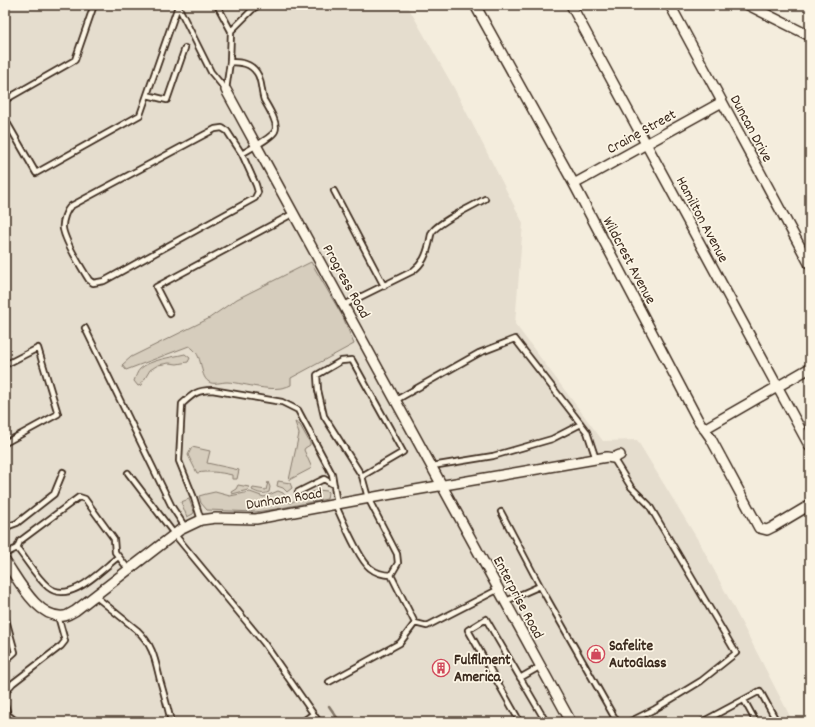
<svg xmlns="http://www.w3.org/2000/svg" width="815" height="727" viewBox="0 0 815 727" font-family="Dekko,sans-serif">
<rect width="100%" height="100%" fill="#f4eddd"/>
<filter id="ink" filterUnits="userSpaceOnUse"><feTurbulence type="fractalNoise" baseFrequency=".025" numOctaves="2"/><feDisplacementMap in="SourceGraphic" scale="8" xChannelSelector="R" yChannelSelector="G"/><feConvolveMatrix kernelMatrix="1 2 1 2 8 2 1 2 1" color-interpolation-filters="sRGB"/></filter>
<g filter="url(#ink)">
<path fill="#e5ddce" d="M5,5H407L454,88L523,223L515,324L603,441L637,440L701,545L793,722H5Z"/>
<path fill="#d6cdbd" stroke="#887c6e" d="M311,262L343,317L354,344L291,378V385C273,394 246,383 227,382C222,382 213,385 209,382C198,375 205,355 189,346L126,370L122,365L131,357L208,319L237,299Z
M185,354L190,358L188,362L177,364L169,363L158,365L150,370L141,385L138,386L134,381C136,376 137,372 140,369C149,360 173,357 185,354Z
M295,422L300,425L310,443V445L305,448L304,450L312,468L289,480L299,434Z
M192,447L210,451L207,463L239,470L237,479H232V475C219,472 209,471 197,473L188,455Z
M278,481L290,483L292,488L287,492L283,488L277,486Z
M268,482L270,487L269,492C263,495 258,493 252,490L253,488L266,490Z
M238,485L249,487L248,490L232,494L231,492L236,489Z
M318,490L327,491L328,492L327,499L276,509L255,512L207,510L201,503L199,496L206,494L215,492L230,496L250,492L264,497L278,491L283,493L290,503C300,498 307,493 318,490Z
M189,499L194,512L193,514L187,517L181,502Z"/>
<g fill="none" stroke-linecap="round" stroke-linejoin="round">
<path stroke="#817466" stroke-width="2.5" d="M329,706L340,722"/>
<defs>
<path id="service" d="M217,5L231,31L230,62L226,90
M231,31L254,8L259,5
M230,62C240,62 251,63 257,73C262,80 261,92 264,100C268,107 279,124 275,131C272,138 249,149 242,154L227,131L222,128L215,129L71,206C66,210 62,222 63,229C66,244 81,267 89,280L93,283L104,281L255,198L258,192L256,185L242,154
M147,95L167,100L185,48
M5,100L75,60L94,5
M5,119L36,173L140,115L178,6L211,72L226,90
M334,191L384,286
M344,305L413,271C423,263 426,256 429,244C430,241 430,236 432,232C440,221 473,206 485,199
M170,314L156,287L294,213
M85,328L172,507L185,527
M5,365L38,348L58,414L5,443
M396,400L479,353L515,339L587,432L596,459
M613,458L631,487L649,505L736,653L701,681L655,709L629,722
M432,466L493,456L552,439L581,424
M128,473L175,535L264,643L319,722
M362,476L324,416L318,390L317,375L341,361L352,360L403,452L362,476L368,498L397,554L398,563L391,575
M298,492L324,479L334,485
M335,504C342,518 359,560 370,568C376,573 383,575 391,575
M501,512L540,586
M5,520L9,526L17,523L54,494L63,472
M201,520L194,498L179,461L182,404C193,394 197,390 212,390L282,402L298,410L332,474L337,504
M17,548C26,559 36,577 48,587C70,605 101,570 118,557
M5,554L17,548L20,541L79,497L85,499L114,539L115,552L129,570
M391,575L415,623L427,626L499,589
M95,596L137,630C153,645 155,659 160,680C164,694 168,708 171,722
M506,601L540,586L617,722
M5,616L15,652L5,661
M520,678L541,666
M329,682L400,643L415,623
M5,699L7,690L13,683L61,646L65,641L58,616
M744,700L756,722
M5,704L8,715L17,722
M302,722L313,714
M520,722L468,630L486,619L546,722
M702,722L760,691L777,722"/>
<path id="minor" d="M475,5L574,184L698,420L710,437L759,528L767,530L773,527L810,505
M571,5L810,447
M670,5L810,265
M748,5L810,36
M226,90L571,722
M574,184L722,102
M704,429L810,368
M5,561C18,579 37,619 64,616C67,616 71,613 75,611L180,530L201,520L216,518L256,519L386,495L607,457L613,458L620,455"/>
</defs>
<use href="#service" stroke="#3b2a1e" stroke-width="8"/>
<use href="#minor" stroke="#3b2a1e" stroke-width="12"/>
<use href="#service" stroke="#fcf5e5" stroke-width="4.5"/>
<use href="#minor" stroke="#fcf5e5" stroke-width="9"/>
</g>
</g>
<defs>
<symbol id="shop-ring" viewBox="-11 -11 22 22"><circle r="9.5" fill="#fcf5e5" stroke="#d1495b" stroke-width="1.5"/><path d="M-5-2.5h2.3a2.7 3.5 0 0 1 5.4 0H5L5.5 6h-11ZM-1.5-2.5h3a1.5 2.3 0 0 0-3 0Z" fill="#d1495b"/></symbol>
<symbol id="building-ring" viewBox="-11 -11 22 22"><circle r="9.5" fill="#fcf5e5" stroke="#d1495b" stroke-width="1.5"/><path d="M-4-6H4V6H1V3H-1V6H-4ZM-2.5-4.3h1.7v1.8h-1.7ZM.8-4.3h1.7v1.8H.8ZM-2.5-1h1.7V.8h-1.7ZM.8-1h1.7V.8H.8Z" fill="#d1495b"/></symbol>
</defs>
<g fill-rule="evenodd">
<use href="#shop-ring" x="586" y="644" width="20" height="20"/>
<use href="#building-ring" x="431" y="658" width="20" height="20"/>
</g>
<g text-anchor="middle" stroke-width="3.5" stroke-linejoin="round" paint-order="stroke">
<g font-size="15" fill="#3b2a1e" stroke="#fcf5e5">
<text transform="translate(752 128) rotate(62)" y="5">Duncan Drive</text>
<text transform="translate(641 131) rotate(-29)" y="5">Craine Street</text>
<text transform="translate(703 219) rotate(62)" y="5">Hamilton Avenue</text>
<text transform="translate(630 260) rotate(62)" y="5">Wildcrest Avenue</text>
<text transform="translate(347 281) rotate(61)" y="5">Progress Road</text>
<text transform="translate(284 498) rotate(-9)" y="5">Dunham Road</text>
<text transform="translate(519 597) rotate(62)" y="5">Enterprise Road</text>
</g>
<g font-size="15" font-weight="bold" fill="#3b2a1e" stroke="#fcf5e5" text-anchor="start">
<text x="609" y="650">Safelite<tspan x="609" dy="17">AutoGlass</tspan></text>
<text x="454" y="664">Fulfilment<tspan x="454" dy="17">America</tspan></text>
</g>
</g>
<rect width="815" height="727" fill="none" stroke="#fcf5e5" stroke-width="20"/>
<rect x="10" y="10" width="795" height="707" fill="none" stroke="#3b2a1e" stroke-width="1.5" filter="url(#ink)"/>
</svg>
